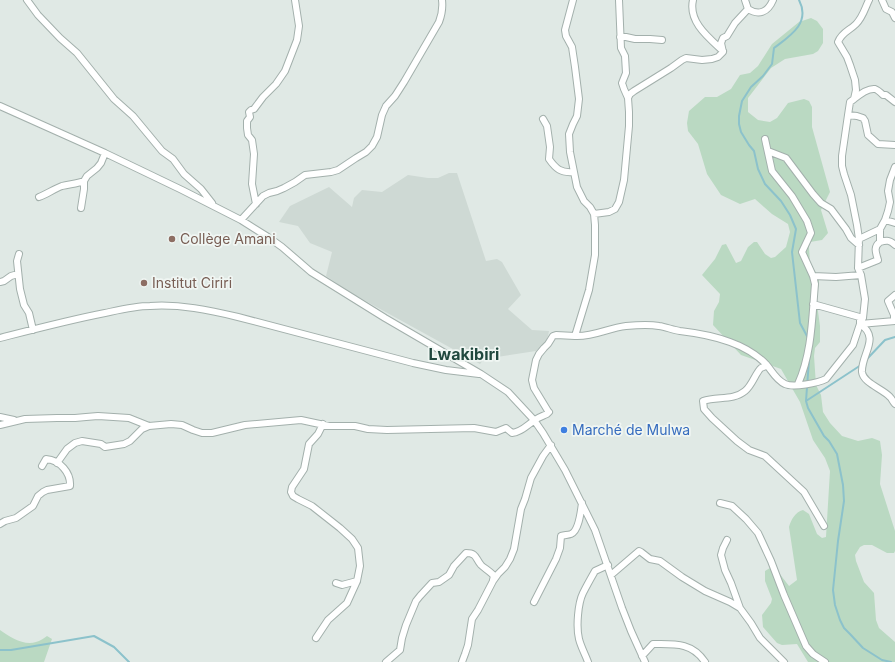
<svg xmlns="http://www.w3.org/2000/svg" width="895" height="662" viewBox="0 0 895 662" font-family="Inter,sans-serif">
<rect width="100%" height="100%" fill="#e0e9e5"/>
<path fill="#ced9d4" d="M449,173H457L486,261L497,259L502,262L521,295L508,309L532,330L549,331L548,336L545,344L536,351L484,359L480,364L351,293L326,276L332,252L310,243L298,226L279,222L290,206L329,187L352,207L354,198L362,190L382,192L408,175L428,178H438Z"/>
<path fill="#bad9c2" d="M811,18L817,21L823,29V43L818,51L813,54L785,59L771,68L748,98V112L758,120L770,122L777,118L788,103L804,99L809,101L812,107V127L830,192L821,210L828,233L822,240L810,242L809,247L810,264L819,277V284L816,297L820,326V342L815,348L814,356L816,385L821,395L823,412L830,423L842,436L858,441L872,438L880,441L882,455L880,484L895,531V551L894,553H887L872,545H864L860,547L855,555L856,561L864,582L874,593L876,620L879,628L895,642V662H808L797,644L782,645L777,643L763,627L762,615L771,603L772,599L765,581V571L770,568L776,569L789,586L797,580L789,527C791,520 795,512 803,510L809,514L817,534L822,538L826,537L830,471L825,458L813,440L800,402L781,369L741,355L713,325L714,311L719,302L720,294L702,275L715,259L722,245L726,244L736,263L741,261L748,247L754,242H757L765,254L771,258L775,257L786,247L790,232L788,224L772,214L755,199L740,204L721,195L707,174L698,144L688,131L687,123L689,111L705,97H717L731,89L740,75L750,73L758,66L772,44L799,22Z
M0,630C10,637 24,646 36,642C40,641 44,638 47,636L52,639L44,662H0Z"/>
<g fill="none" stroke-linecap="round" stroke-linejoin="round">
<path stroke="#8cc2cb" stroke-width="2" d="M799,0C811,23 790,36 774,48L772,64L763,76L751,87L742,101L739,116V124L741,132L749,145L754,151L758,169L765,184L781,201L790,215L796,229L792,252L800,323L808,338
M867,359L885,340L895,337
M809,360L806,401L808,408L824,436L829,441L837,454L843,485L844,501L838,541L833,590L835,605L840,620L844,628L850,634L863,648L882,660L891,662
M806,401L861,365
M0,650H11L94,636L114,647L129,662"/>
<defs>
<path id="minor" d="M27,0L38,15L60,38L77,53L114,99L133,116L162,151L173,159L184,174L201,189L212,203
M693,0C688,22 709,38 723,51
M745,0L748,9
M869,0C865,8 863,17 856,24C849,31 842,32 838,42L847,57L850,65L855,80L856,90L854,99L850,102L848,115L842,156V166L844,174L851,195L857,225L859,239L858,268L861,275L865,299L863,318L860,320V324C881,338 861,354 862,372C863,383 883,389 890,397C892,399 893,402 895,404
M882,0L886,9L892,12L895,18
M748,9C759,16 768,12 773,0
M620,37H626L635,39H650L662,40
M628,98L630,94L634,91L671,68L682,60L686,58L702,60L712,59L718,57L723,52L721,43L723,38L727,36L735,23L748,9
M854,99C860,94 868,88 875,89C878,90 881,93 883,95H886L895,102
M0,106L105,153L182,190L241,220L268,237L282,247L311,272L385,318L481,374L508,392L534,420L543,433L565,470L595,530L622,608L631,631L645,662
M848,115L857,116L863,118L865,121L868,135L878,144L895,145
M543,119L547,126L550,147L549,159C556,169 561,173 573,172
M765,139L772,171L792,196L807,221L811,233L802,252L813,276L815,284C812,318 812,353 798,384
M768,151L786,158L813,194L821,203L831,209L846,229L851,238L859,245
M39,197C47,194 54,189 62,186C69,184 77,184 84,181
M256,204L252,184L254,154L252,140L248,135L247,128V121L250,117L249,112L251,110L254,109L263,97L276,84L285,71L297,40L299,26L295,0
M81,208L84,189V181L87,176L97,168L101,163L105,153
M594,214L609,212L615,209L619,202L624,180L629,126V112L628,98L624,89L622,83L626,73L625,56L621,48L619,0
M241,220L263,196L269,193L277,191L284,188L295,182L305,175L331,172L338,170L356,158L366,152L372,146L377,137L382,115L386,106L395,96L404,82L439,22C442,14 443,8 442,0
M885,220L895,223
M880,229V242C887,240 890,240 895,245
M859,239L880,229L885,220L888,211L890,202L888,191L890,180L895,167
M19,254L17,261L20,289L24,305L29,313L33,330
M858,268L878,260C876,253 873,247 880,242
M813,276L836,277L861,275
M0,282L4,281L11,276L18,274
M813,304L863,318
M894,321V315L888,301L895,295
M575,336C594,337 608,328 626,326C636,325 649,324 659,326C666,327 673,330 680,331C697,333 714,336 730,342C744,347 756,354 766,364C772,371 776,380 785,384C793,388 818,383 826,379L853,345L860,324L895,321
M0,338C35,329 69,320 105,313C119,310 135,306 150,306C180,304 209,310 238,317L413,363L446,370L479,374
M767,366C765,366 763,367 761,368C756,372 752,386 745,391C733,401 717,396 703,401L704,409L712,418L737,441L749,450L765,456L804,492L824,526
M0,417L14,420
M0,425L25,419L57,418H75L86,417L98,416L129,418L149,426L171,424L182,425L193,430L202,433H212L245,425L301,420L329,426H355L368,429L387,430L474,428L496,432L506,428L512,433C522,432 527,425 535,420C539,417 543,416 547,414L549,412L548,411L534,388L532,380L536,360L539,354L544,348L548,344L553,336L556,335L575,336L589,290L595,255V225L594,214L590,207L584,201L577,187L570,152L569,134L573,124L577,116L579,99L575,67L572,47L566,36L565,30L573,0
M57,463L67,449L75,443L82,441L101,444L105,447L124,444L130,441L142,429L149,426
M720,503L732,506L746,519L758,533L771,561L784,595L806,646L813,654L825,662
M0,524L5,521L16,518L33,506L38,496L43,492L47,490L70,486C71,473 60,460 46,459L42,466
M727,540L723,548L721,555L725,570L731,583L740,608
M611,575L639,551L641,552L650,559L660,561L682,577L705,591L730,602L740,608L751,623L760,638L784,662
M336,583L342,585L357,581
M534,602L556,559L560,548L561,536C565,535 568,535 571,534C579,531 581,510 582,503
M316,638L328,620L347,603L357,581L360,566L358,548L352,539L340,528L312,506L298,499L293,496L291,492L292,487L304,469L309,444L318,434L323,424
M642,656L653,644C674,644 692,642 705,662
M386,662L400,650L402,638L406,625L416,601L420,596L432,583L439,582L449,575L454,566L466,553C477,553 475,558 481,565C484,568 491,572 494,576L493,580
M462,662L465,654L468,645L472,619L478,610L493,581L498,574L505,567L510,559L514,549L521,509L525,499L531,478L543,456L551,445
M588,662C585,654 581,647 579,639C576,627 578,603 583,593C587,585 591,578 595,571L608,565"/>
</defs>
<use href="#minor" stroke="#a3b0ac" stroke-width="8"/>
<use href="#minor" stroke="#fff" stroke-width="6"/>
</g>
<g fill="#8d6e63" stroke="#f0f6f3" stroke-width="1.5">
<circle cx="172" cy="239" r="4"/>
<circle cx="144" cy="283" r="4"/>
</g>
<circle fill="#3f7fe0" stroke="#f0f6f3" stroke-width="1.5" cx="564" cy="430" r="4"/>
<g text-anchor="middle" stroke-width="3.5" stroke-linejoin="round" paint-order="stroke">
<g font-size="14" fill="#785e54" stroke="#f0f6f3" text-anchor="start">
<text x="180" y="244">Collège Amani</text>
<text x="152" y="288">Institut Ciriri</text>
</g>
<g font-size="14" fill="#366cbe" stroke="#f0f6f3" text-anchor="start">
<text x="572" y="435">Marché de Mulwa</text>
</g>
<g font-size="16" font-weight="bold" fill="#20483e" stroke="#f0f6f3">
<text x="464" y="360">Lwakibiri</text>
</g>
</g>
</svg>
